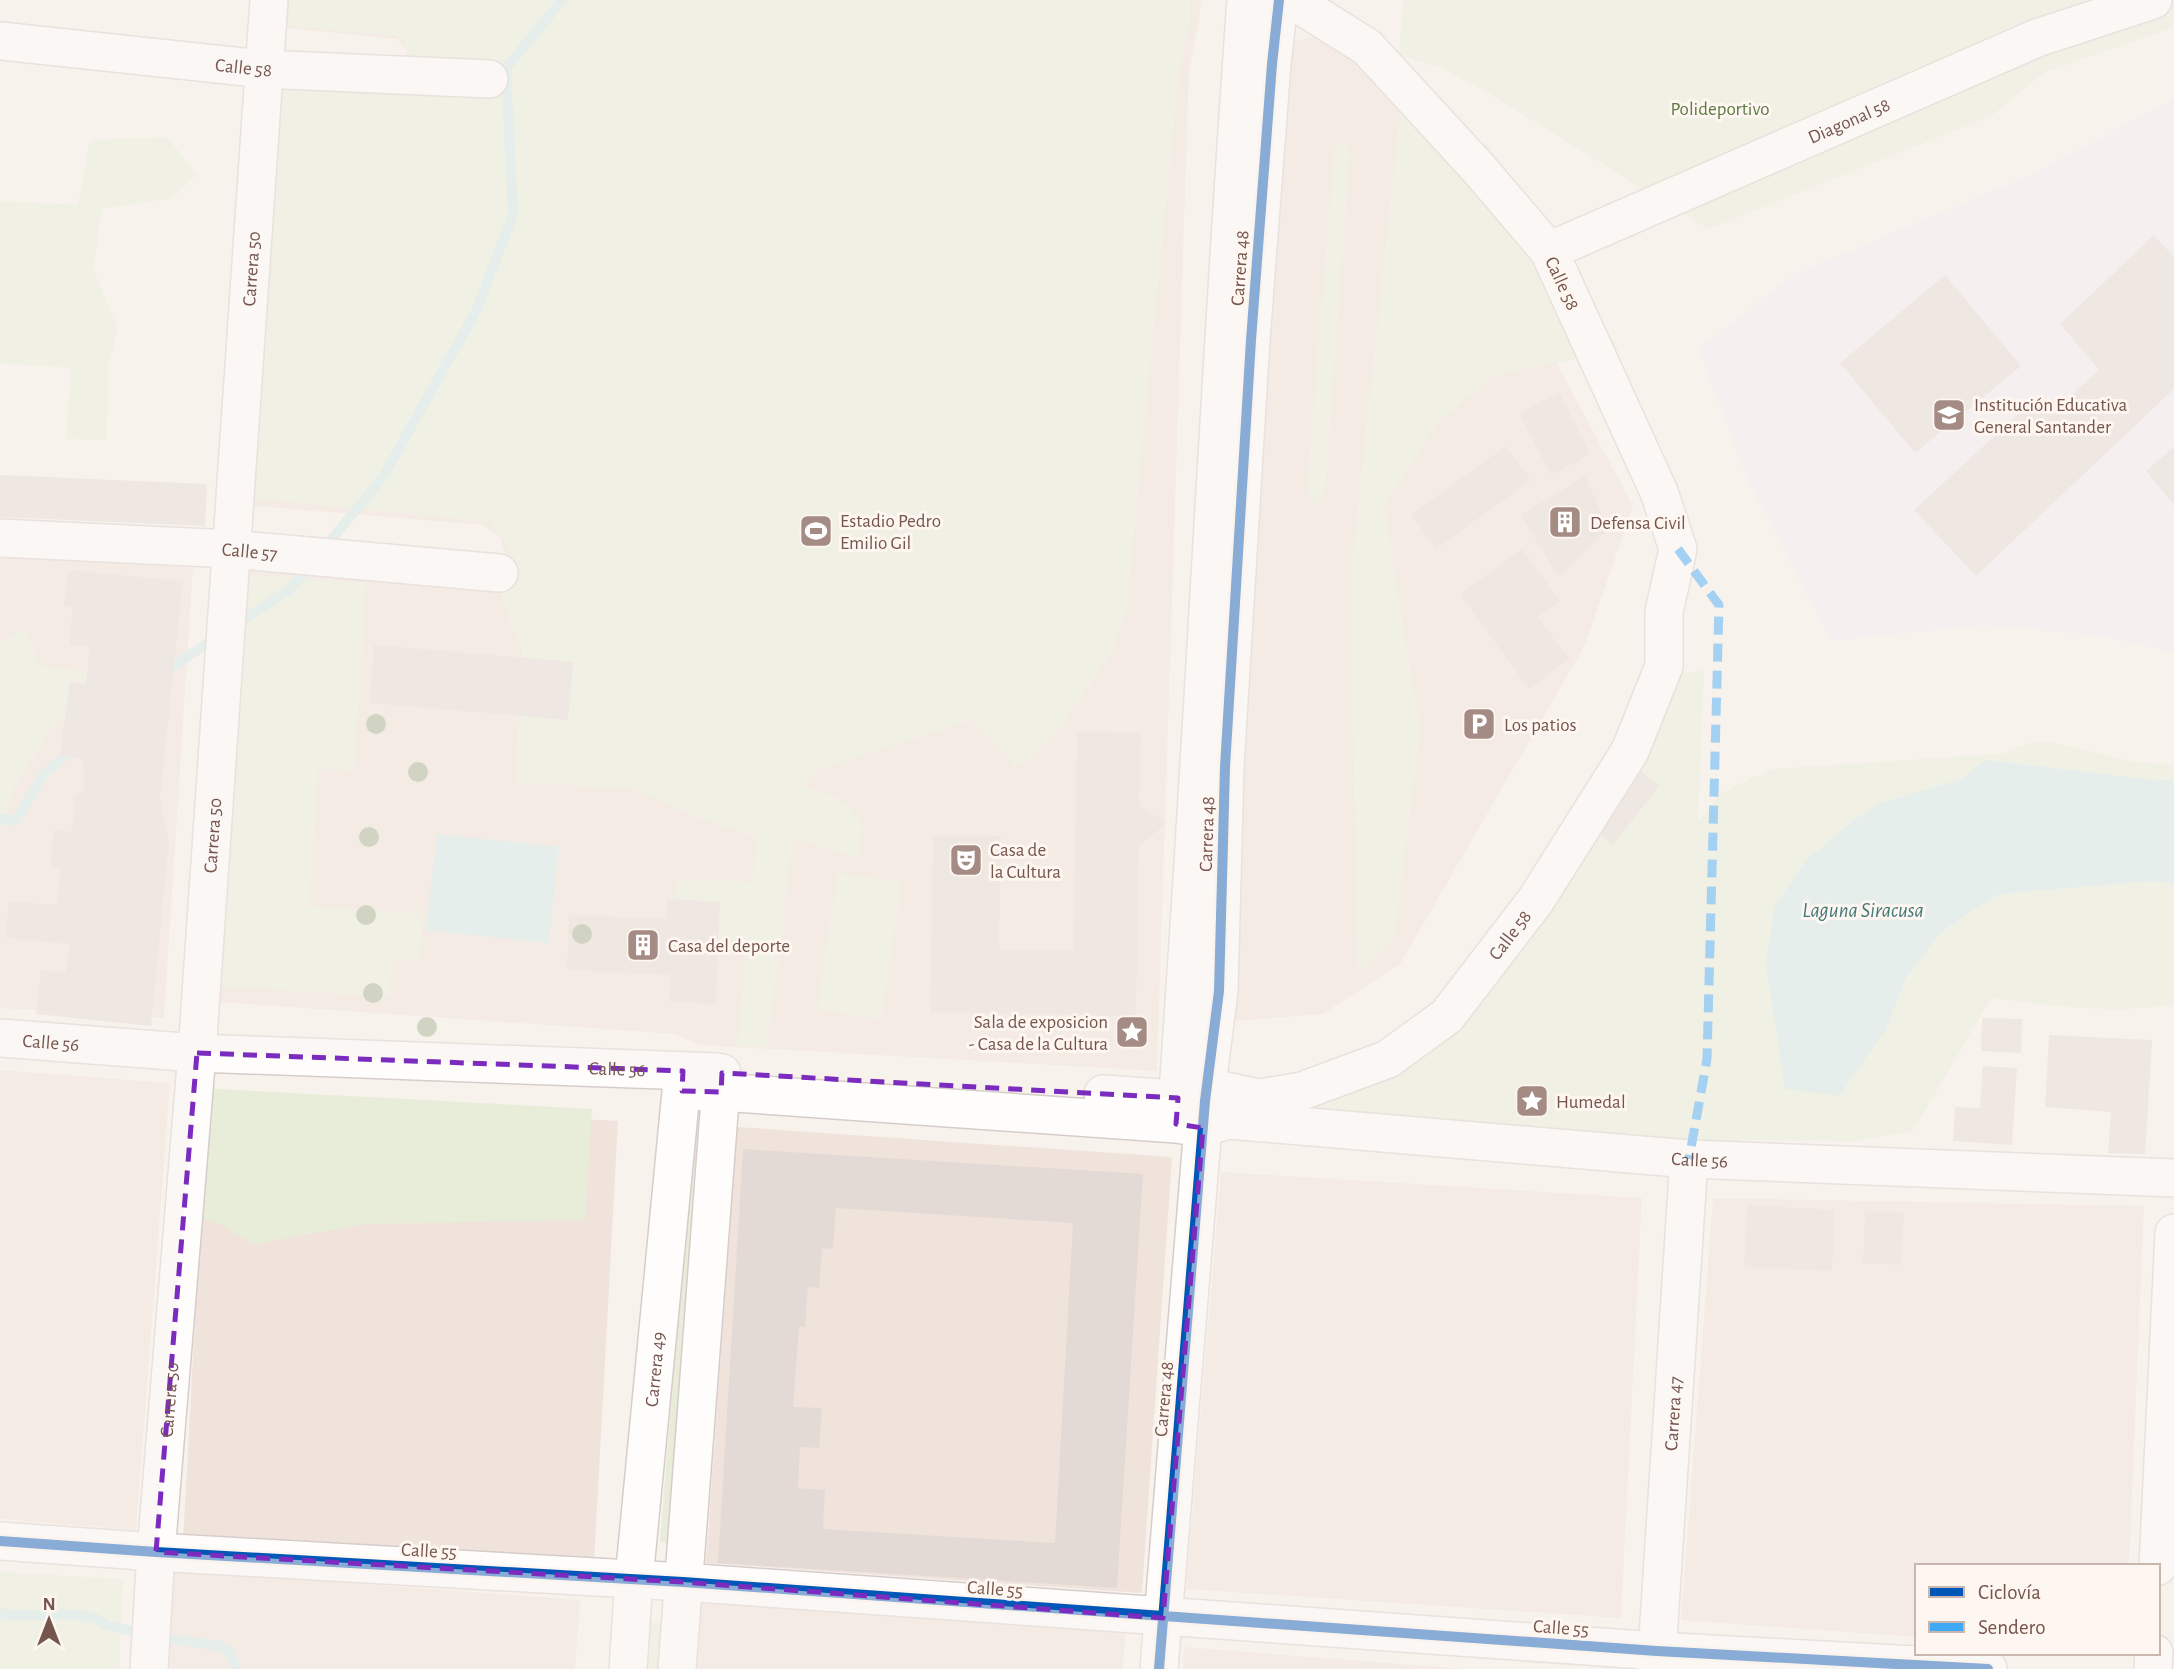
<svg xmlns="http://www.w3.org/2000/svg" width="2174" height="1669" viewBox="0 0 2174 1669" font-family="'Alegreya Sans',sans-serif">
<rect width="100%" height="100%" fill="#f8f2ed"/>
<path fill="#f0e3db" d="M270,0H1201L1199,22L1189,68L1157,1071L700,1045L674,1034L203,1001L236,560L506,557L500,537L483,525L242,505L405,63L406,50L397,39L268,26Z
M1314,37L1350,51L1402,99L1494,246L1633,506L1585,645L1400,964L1323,1014L1222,1022L1279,44Z
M0,555L193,568L164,1018L0,1008Z
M0,1070L170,1083L136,1530L0,1519Z
M207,1099L618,1121L594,1563L183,1542Z
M737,1127L1172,1157L1142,1593L706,1563Z
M1221,1172L1642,1198L1621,1618L1186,1589Z
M1713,1198L2144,1206L2129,1566H1917V1637L1681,1620Z
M162,1569L580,1600L575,1669H155Z
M687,1595L1126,1624L1123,1669H682Z
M1184,1647L1466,1669H1183Z"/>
<path fill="#f2ebf3" d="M2174,99V652L2094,635L1983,625L1831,641L1748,480L1698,349L1795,274L2033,174Z"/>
<path fill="#e8edd9" d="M275,0H1190V25L1179,70L1126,612L1111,653L1057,733L1017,768L973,719L816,771L803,785L840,799L862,820L860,859L793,838L784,911L782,945H780L767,1047L737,1046L747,943L674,939L677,878L752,882L757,837L697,817L631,788L516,783L522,649L503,603L497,576C518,554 507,541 489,522L248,498L269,64L407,62C408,50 407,43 396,36L273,25Z
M1403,0H2174V27L2045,72L1991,116L1708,229L1485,91L1441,68L1399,55Z
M1412,108L1488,145L1620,350L1492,376L1436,425L1384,506L1420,731L1395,936L1357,974L1351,573L1400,111Z
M167,137L197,174L172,198L102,209L93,269L118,329L108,366L107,440L66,439L71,368L0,363V201L78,205L90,140Z
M1342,140L1350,152L1325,489L1315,505L1307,490L1334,150Z
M249,575L366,583L354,770L318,769L309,906L423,914L420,961L392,959L389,997L221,986Z
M24,627L39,665L88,672L83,711L55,723L15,785L0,831V645Z
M1704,671L1698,822L1721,793L1772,769L2001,754L2025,744L2047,741L2135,762L2174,765V780H2156L1985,760L1961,779L1878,804L1851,822L1807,859L1775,905L1886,1029L1906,978L1942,931L1999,894L2152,881L2174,883V1004C2113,1015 2052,1005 1991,998L1913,1131L1855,1141L1745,1140L1739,1136L1744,1141L1667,1146L1235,1115L1328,1085L1442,1022L1623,726L1658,674Z
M838,873L902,882L881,1019L817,1009Z
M200,1088L592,1109L585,1220L366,1224L253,1244L222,1225L194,1216Z
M694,1121L713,1122L680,1545L660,1542Z
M0,1572L123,1579L119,1669H0Z
M642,1622L671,1624L668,1669H639Z"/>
<path fill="#cfe9e7" d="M1985,760L2156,780H2174V883L2152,881L1999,894L1942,931L1906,978L1886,1029L1839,1096L1785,1089L1766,964L1775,905L1807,859L1851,822L1878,804L1961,779Z
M437,834L559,847L549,943L426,930Z"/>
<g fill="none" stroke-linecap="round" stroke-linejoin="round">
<path stroke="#cfe9e7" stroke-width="10" d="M322,551L383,477L476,311L513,215L506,68L562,0
M235,625L289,590L312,563
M162,673L216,638
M0,819L16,821L44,774L73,749
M0,1613L14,1616L73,1614L93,1617L106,1625L161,1638L220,1646L230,1653L236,1669"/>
</g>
<path fill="#e4dad5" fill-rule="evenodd" d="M2154,235L2174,257V389L1976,576L1914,510L2040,394L2055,410L2099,370L2060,324Z
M1945,275L2021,366L1915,453L1840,363Z
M1559,392L1590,454L1551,475L1519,413Z
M1506,446L1531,480L1436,549L1411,515Z
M2174,447V505L2146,471Z
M0,475L207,484L205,526L0,517Z
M1585,476L1608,529L1559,578L1521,515Z
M1522,549L1560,601L1538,617L1569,659L1529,689L1460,594Z
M68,570L183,581L160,800L169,842L151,1026L36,1014L41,970L66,973L69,944L5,938L9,901L57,905L60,868H50L54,830L72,832L75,795L84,791L83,759L60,756L70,682L86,684L90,646L69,645L73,607H64Z
M374,645L573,662L568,720L369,703Z
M1077,732L1141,733L1139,805L1167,823L1139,846L1136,1016L930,1012L933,835L1001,836L999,949L1073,950Z
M1636,767L1659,786L1613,845L1589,827Z
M667,899L720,902L716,1004L669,1002L670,975L567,970L569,915L666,919Z
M1982,1018L2022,1019L2021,1053L1981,1051Z
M2049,1035L2152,1040L2145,1154L2108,1153L2111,1112L2045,1107Z
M1983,1066L2017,1068L2012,1145L1953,1141L1955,1107L1980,1108Z
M743,1149L1143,1174L1117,1588L718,1563ZM836,1208L1073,1223L1055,1543L823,1529L825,1490L798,1488L800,1447L819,1448L822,1408L793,1407L799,1327H805L808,1287L819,1288L822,1248L833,1249Z
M1747,1205L1835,1210L1832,1271L1744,1267Z
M1865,1211L1904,1213L1901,1265L1863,1263Z"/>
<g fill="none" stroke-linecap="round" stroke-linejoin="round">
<defs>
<g id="minor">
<path id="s1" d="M0,41L263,69L489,79"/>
<path id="s2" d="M1549,251L2037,38L2153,0"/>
<path id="s3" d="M0,538L231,549L499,573"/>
<path id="s4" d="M0,1038L197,1053L717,1072"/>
<path id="s5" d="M1207,1087L1259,1098L1302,1091L1388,1059L1447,1016L1536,900L1630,751L1664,666V612L1678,549L1659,492L1549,251L1480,170L1367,47L1292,0"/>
<path id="s6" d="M682,1091L721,1092L1176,1124L1203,1128L1228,1120L1689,1159L2174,1178"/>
<path d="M1103,1094L1205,1101L1222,1115"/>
<path d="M1176,1120C1203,747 1219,373 1246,0"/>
<path d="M0,1541L156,1552L683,1582L1657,1651L1988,1669"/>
<path d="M2158,1566L2174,1233"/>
<path id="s7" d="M149,1669L156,1552L197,1053L269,0"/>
<path id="s8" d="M628,1669L634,1579L683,1071"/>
<path d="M677,1669L722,1073"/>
<path d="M1159,1669L1205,1101L1219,991L1225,767L1251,340L1272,64L1279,0"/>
<path id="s9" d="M1656,1669L1689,1159"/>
<path d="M2153,1669L2154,1653"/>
</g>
</defs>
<use href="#minor" stroke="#d6cdca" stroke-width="40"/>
<use href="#minor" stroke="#fefdfc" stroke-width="37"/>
<path stroke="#3fa9f5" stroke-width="9" stroke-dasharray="18 9" stroke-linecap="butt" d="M1678,549L1719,605L1707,1059L1689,1159"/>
<defs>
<path id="cycleway" d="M0,1541L156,1552L683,1582L1657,1651L1988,1669
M1159,1669L1205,1101L1219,991L1225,767L1251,340L1272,64L1279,0"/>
</defs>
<use href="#cycleway" stroke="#fef6f0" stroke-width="15"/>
<use href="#cycleway" stroke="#0057b8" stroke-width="10"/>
</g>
<g fill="#a3b091">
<circle cx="376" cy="724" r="10"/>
<circle cx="418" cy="772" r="10"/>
<circle cx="369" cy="837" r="10"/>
<circle cx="366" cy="915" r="10"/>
<circle cx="582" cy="934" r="10"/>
<circle cx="636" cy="946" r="10"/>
<circle cx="373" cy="993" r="10"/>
<circle cx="427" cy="1027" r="10"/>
</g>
<path d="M0 0H2174V1669H0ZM197,1053L683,1071L682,1091L721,1092L722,1073L1178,1098L1176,1124L1203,1128L1163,1618L683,1582L156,1552Z" fill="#f8f2ed" fill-opacity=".55" fill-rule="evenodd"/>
<path fill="none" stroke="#7b2cbf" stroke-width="5" stroke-dasharray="14 9" stroke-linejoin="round" d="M197,1053L683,1071L682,1091L721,1092L722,1073L1178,1098L1176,1124L1203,1128L1163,1618L683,1582L156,1552Z"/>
<defs>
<symbol id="school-square" viewBox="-11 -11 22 22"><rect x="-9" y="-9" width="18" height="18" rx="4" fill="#a48c85" stroke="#fef6f0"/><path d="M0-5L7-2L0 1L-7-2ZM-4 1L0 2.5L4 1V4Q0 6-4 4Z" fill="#fff"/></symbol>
<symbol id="building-square" viewBox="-11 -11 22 22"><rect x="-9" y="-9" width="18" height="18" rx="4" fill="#a48c85" stroke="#fef6f0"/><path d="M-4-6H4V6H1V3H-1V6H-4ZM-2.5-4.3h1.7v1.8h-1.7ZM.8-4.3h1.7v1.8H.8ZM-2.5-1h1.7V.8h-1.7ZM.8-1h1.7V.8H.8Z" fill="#fff"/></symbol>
<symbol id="stadium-square" viewBox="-11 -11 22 22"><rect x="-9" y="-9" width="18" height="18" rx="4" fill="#a48c85" stroke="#fef6f0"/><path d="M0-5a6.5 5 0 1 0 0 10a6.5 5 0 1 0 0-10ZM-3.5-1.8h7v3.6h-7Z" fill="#fff"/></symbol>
<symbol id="parking-square" viewBox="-11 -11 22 22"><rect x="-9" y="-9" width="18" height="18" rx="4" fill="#a48c85" stroke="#fef6f0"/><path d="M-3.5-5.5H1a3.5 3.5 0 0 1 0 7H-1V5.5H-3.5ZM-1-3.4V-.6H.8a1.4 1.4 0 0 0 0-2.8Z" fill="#fff"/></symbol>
<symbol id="theatre-square" viewBox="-11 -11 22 22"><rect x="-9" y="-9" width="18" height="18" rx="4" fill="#a48c85" stroke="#fef6f0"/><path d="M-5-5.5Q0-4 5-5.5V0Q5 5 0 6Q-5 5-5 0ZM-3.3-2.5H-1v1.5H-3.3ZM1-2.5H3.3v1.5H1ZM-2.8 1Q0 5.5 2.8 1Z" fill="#fff"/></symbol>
<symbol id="sight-square" viewBox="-11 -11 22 22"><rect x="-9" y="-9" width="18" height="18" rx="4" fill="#a48c85" stroke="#fef6f0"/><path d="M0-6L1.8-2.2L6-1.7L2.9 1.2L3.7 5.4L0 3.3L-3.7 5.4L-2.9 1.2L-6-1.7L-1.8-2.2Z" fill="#fff"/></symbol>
</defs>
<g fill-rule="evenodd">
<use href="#school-square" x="1930" y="396" width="38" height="38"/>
<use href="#building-square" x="1546" y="503" width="38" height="38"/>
<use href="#stadium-square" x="797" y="512" width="38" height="38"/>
<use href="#parking-square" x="1460" y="705" width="38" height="38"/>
<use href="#theatre-square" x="947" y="841" width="38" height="38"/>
<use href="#building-square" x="624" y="926" width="38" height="38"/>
<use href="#sight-square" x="1113" y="1013" width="38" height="38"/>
<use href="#sight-square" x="1513" y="1082" width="38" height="38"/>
</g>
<g text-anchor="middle" stroke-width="6" stroke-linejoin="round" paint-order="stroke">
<g font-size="19" fill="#76554d" stroke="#fef6f0">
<text dy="7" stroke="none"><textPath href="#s1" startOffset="245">Calle 58</textPath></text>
<text dy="7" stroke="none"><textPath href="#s2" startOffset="327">Diagonal 58</textPath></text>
<text transform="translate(1239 268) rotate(-86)" y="7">Carrera 48</text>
<text dy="7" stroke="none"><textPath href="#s7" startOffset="1404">Carrera 50</textPath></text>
<text transform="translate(1563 283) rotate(65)" y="7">Calle 58</text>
<text dy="7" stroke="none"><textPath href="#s3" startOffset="250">Calle 57</textPath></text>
<text transform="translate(1206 834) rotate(-88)" y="7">Carrera 48</text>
<text dy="7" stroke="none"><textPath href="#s7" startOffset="836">Carrera 50</textPath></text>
<text dy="7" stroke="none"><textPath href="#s5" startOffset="364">Calle 58</textPath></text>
<text dy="7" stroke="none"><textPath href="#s4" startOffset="51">Calle 56</textPath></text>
<text dy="7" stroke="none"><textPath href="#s4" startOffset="618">Calle 56</textPath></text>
<text dy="7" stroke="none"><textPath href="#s6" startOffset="1022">Calle 56</textPath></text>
<text dy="7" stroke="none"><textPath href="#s8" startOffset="301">Carrera 49</textPath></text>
<text transform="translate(1163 1399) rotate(-85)" y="7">Carrera 48</text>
<text dy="7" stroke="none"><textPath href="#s7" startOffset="270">Carrera 50</textPath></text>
<text dy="7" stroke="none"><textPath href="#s9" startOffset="256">Carrera 47</textPath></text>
<text transform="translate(429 1550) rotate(3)" y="7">Calle 55</text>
<text transform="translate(995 1588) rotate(4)" y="7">Calle 55</text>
<text transform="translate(1561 1627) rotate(4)" y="7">Calle 55</text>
</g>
<g font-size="19" fill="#5e7a45" stroke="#fef6f0">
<text x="1720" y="115">Polideportivo</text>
</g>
<g font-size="19" fill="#76554d" stroke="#fef6f0" text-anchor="start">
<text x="1974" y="411">Institución Educativa<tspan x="1974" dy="22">General Santander</tspan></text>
<text x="840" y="527">Estadio Pedro<tspan x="840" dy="22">Emilio Gil</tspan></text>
<text x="1590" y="529">Defensa Civil</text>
<text x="1504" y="731">Los patios</text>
<text x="990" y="856">Casa de<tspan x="990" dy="22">la Cultura</tspan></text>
<text x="668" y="952">Casa del deporte</text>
<text x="1108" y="1028" text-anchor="end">Sala de exposicion<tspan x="1108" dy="22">- Casa de la Cultura</tspan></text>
<text x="1556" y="1108">Humedal</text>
</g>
<g font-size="21" font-style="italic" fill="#417a79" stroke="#fef6f0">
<text x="1863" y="917">Laguna Siracusa</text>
</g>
</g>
<rect x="1915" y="1564" width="245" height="91" fill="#fef6f0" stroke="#c8b6af" stroke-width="2"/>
<rect x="1929" y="1587" width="35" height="10" fill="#0057b8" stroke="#c8b6af" stroke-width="2"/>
<text x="1978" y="1599" font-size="21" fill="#76554d">Ciclovía</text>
<rect x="1929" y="1622" width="35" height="10" fill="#3fa9f5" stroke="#c8b6af" stroke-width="2"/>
<text x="1978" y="1634" font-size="21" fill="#76554d">Sendero</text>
<g transform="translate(49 1620)" stroke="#fef6f0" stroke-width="5" paint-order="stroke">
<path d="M0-5L12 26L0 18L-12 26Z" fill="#76554d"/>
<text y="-10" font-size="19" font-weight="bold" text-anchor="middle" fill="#76554d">N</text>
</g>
</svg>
